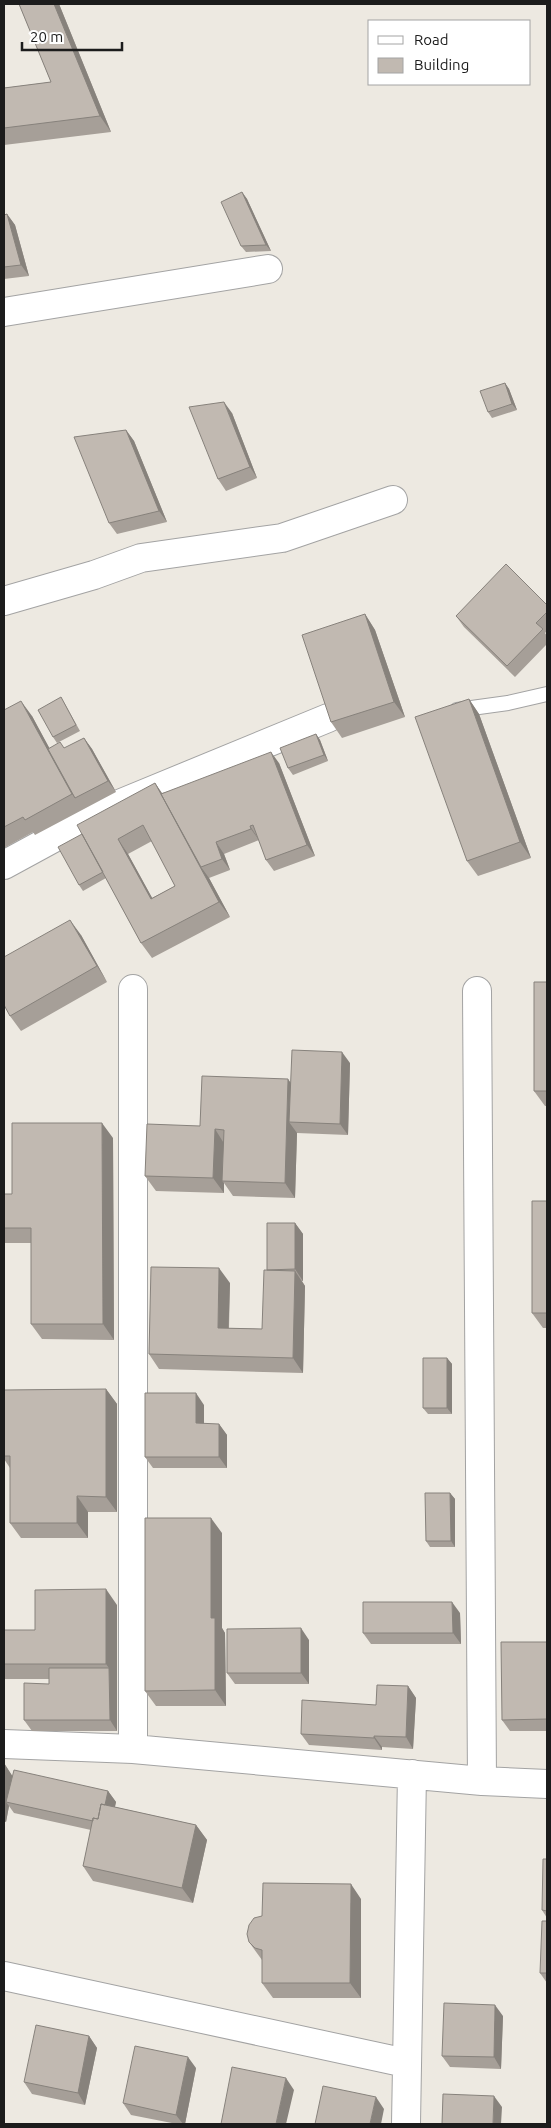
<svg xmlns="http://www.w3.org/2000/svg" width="551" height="2128" viewBox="0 0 551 2128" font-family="Ubuntu,sans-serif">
<rect width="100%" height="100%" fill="#ede9e1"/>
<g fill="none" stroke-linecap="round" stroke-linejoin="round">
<defs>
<path id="service" d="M457,710L508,703L547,694"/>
<path id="minor" d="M4,312L268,269
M4,601L94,575L141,558L282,538L393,500
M4,865L107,809L328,718
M477,991L482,1781
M4,1744L133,1749L482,1781L547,1784
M133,1749V989
M4,1976L406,2063
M406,2124L412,1774"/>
</defs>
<use href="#service" stroke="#a3a3a3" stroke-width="16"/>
<use href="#minor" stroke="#a3a3a3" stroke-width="30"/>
<use href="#service" stroke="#fff" stroke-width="14"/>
<use href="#minor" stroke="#fff" stroke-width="28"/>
</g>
<path fill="#a69f98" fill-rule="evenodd" d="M19,4H59L111,132L4,145V88L51,82Z
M242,192L247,199L271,251L246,252L241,246Z
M7,214L15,225L29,276L4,279V215Z
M505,383L509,389L517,410L492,418L488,412Z
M232,413L257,478L226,491L218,479Z
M126,430L134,441L167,522L117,534L109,523Z
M547,605V631L545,633L547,636V644L515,677L464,627L456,616Z
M365,614L375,630L405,717L342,738L331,722Z
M61,697L65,704L80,731L57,743L53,737Z
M469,699L479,714L531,858L478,876L467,861Z
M4,710L32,716L49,748H65L84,738L92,749L116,792L35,835L33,832L4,848Z
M316,734L320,740L328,761L293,775L288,768Z
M279,763L315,856L274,871L266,860L259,840L224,854L230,870L209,878L230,917L152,958L141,943L106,878L83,891L79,885L82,834L155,783L162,793ZM152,841L175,886L152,898L128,854Z
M81,935L107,982L21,1031L10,1016Z
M547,982V1106H545L534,1091Z
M350,1063L348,1135L297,1133L295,1198L233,1196L224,1183V1193L156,1191L145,1176L200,1126L291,1083Z
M113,1138L114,1340L42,1339L31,1324V1243H4V1194H12Z
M547,1201V1328H543L532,1313Z
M295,1223L303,1234V1281H302L305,1286L303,1373L159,1369L149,1354L230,1283L229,1328L262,1329L267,1270Z
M447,1358L452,1364V1414H428L423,1408Z
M106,1389L117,1404V1512H88V1538H21L10,1523V1468L4,1459V1390Z
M204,1405V1424H219L227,1435V1468H153L145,1457Z
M450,1493L455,1499V1547H430L426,1541Z
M222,1533V1628L225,1633L226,1706H156L145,1691Z
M117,1605V1731H32L24,1720L49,1684V1679H4V1630H35Z
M460,1613L461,1644H371L363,1633Z
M309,1640V1684H235L227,1673Z
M547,1642V1731H510L502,1720Z
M408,1686L416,1698L413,1749L382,1747V1750L309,1745L301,1734L376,1705Z
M4,1763L12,1776L108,1791L116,1802L115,1807L196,1825L207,1840L193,1903L93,1881L83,1866L91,1830L14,1813L9,1806L6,1822H4Z
M547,1859V1918L542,1910Z
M361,1899V1998H273L262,1983V1960L249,1942Z
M547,1921V1983L540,1973Z
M503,2016L501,2069L450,2067L442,2056Z
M89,2036L97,2048L85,2105L32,2094L24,2082Z
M196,2068L185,2124H177L131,2115L123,2103Z"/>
<path fill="#87827c" d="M54,4H59L111,132L100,116Z
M242,192L247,199L271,251L266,245Z
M7,214L15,225L29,276L21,265Z
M505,383L509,389L517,410L512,404Z
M224,402L232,413L257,478L250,467Z
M126,430L134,441L167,522L159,511Z
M365,614L375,630L405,717L394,702Z
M469,699L479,714L531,858L520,842Z
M21,701L32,716L76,797L75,798L72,794Z
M316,734L320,740L328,761L324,755Z
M84,738L92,749L116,792L108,781Z
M271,752L279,763L315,856L307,845Z
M155,783L165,798L201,867L209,878L230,917L219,902Z
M250,826L258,838L259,840L251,829Z
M118,839L128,854L161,914L151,899Z
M216,842L224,854L230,870L222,859Z
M70,920L81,935L107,982L97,966Z
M342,1052L350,1063L348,1135L340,1124Z
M288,1079L299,1094L289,1122L297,1133L295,1198L285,1183Z
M102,1123L113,1138L114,1340L103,1324Z
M215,1129L225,1145L222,1181L224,1183V1193L213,1178Z
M295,1223L303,1234V1281L295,1269Z
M219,1268L230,1283L228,1343L218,1328Z
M295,1271L305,1286L303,1373L293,1358Z
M447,1358L452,1364V1414L447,1408Z
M106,1389L117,1404V1512L106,1497Z
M196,1393L204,1405V1435L196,1423Z
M219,1424L227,1435V1468L219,1457Z
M450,1493L455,1499V1547L451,1541Z
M77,1496L88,1512V1538L77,1523Z
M211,1518L222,1533V1628L225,1633L226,1706L215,1690L211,1618Z
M106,1589L117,1605V1679L106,1664Z
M452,1602L460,1613L461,1644L453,1633Z
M301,1628L309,1640V1684L301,1673Z
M109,1668L117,1679V1731L110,1720Z
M408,1686L416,1698L413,1749L406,1737Z
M374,1736L382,1747V1750L374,1738Z
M4,1763L15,1780L6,1802L9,1806L6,1822L4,1819Z
M108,1791L116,1802L108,1834L101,1823Z
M196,1825L207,1840L193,1903L182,1888Z
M351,1884L361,1899V1998L350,1983Z
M495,2005L503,2016L501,2069L494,2057Z
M89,2036L97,2048L85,2105L78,2093Z
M188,2057L196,2068L185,2124H183L176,2115Z
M286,2078L294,2090L286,2124H276Z
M494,2096L502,2107L501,2124H493Z
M376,2097L384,2109L381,2124H370Z"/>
<path fill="#c1b9b1" stroke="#87827c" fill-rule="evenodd" d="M19,4H54L100,116L4,128V88L51,82Z
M242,192L266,245L241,246L221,202Z
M7,214L21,265L4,267V215Z
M505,383L512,404L488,412L480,391Z
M224,402L250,467L218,479L189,407Z
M126,430L159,511L109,523L74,437Z
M506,564L547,605V612L536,623L543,629L507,666L456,616Z
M365,614L394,702L331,722L302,635Z
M61,697L76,725L53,737L38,710Z
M469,699L520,842L467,861L415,717Z
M21,701L72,794L25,820L23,817L4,827V710Z
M316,734L324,755L288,768L280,748Z
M84,738L108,781L75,798L48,749L60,742L64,748Z
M271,752L307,845L266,860L253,825L250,826L251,829L216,842L222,859L201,867L161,794Z
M155,783L219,902L141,943L77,825ZM143,825L175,886L151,899L118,839Z
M82,834L103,872L79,885L58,847Z
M70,920L97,966L10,1016L4,1005V957Z
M534,982H547V1091H534Z
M292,1050L342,1052L340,1124L289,1122Z
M202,1076L288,1079L285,1183L222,1181L224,1130L215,1129L213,1178L145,1176L147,1124L200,1126Z
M12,1123H102L103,1324H31V1228H4V1194H12Z
M532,1201H547V1313H532Z
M267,1223H295V1269L267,1270Z
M151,1267L219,1268L218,1328L262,1329L264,1270L295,1271L293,1358L149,1354Z
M423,1358H447V1408H423Z
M106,1389V1497L77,1496V1523H10V1456H4V1390Z
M145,1393H196V1423L219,1424V1457H145Z
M425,1493H450L451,1541H426Z
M145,1518H211V1618H215V1690L145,1691Z
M106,1589V1664H4V1630H35V1590Z
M363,1602H452L453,1633H363Z
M301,1628V1673H227V1629Z
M501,1642H547V1719L502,1720Z
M49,1668H109L110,1720H24V1683L49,1684Z
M377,1685L408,1686L406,1737L374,1736V1738L301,1734L302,1700L376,1705Z
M14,1770L108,1791L105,1805L101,1804L98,1819L93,1818V1821L6,1802Z
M101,1804L196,1825L182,1888L83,1866L93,1818L98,1819Z
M543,1859H547V1911L542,1910Z
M263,1883L351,1884L350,1983H262V1950L255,1948L249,1942L247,1934L249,1925L254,1918L262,1916Z
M542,1921H547V1973H540Z
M444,2003L495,2005L494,2057L442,2056Z
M36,2025L89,2036L78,2093L24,2082Z
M135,2046L188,2057L176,2115L123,2103Z
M232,2067L286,2078L276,2124H221Z
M323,2086L376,2097L370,2124H315Z
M443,2094L494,2096L493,2124H442Z"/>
<rect width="551" height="2128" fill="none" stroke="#1c1c1c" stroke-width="10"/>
<rect x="368" y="20" width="162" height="65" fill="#ffffff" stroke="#a4a4a4"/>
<rect x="378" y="36" width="25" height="8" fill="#ffffff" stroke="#a4a4a4"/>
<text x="414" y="45" font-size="15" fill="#1c1c1c">Road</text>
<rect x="378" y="58" width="25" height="15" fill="#c1b9b1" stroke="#a4a4a4"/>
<text x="414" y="70" font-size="15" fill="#1c1c1c">Building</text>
<path d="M22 42v8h100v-8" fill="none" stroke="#1c1c1c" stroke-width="2.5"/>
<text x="30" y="42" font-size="15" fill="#1c1c1c" stroke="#ffffff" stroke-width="4" paint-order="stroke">20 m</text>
</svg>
